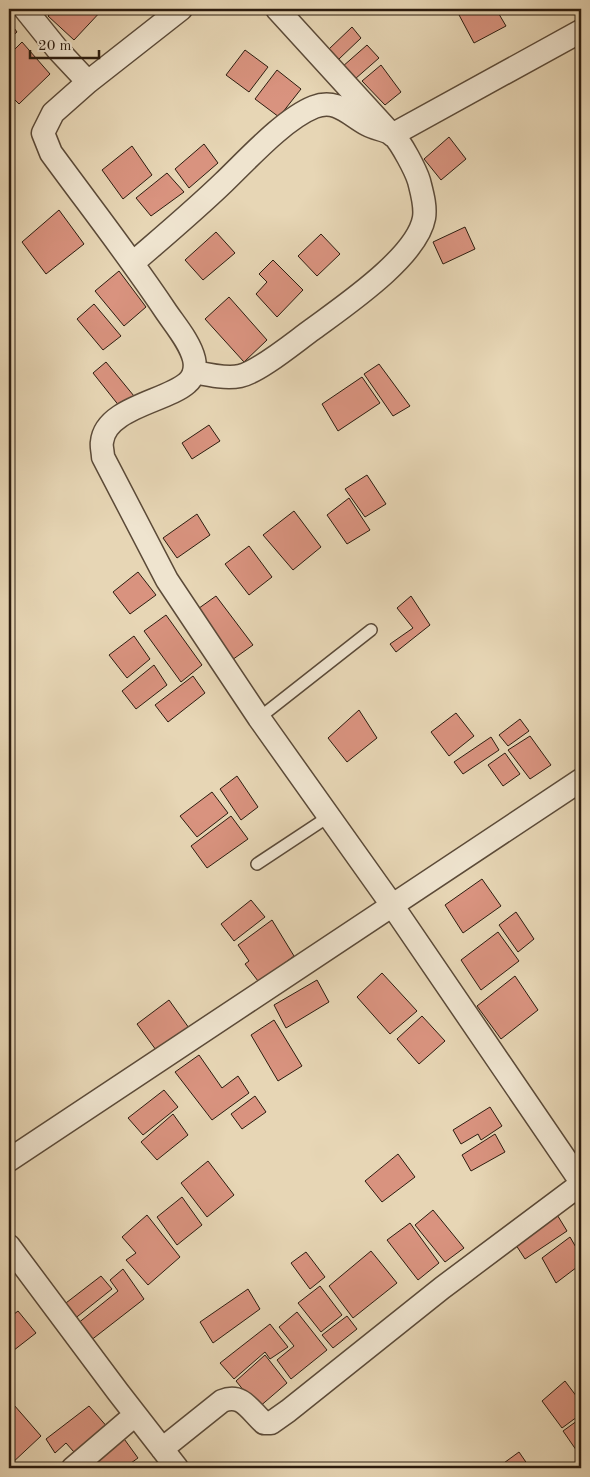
<svg xmlns="http://www.w3.org/2000/svg" width="590" height="1477" viewBox="0 0 590 1477" font-family="'Old Standard TT',serif">
<rect width="100%" height="100%" fill="#e7d6b5"/>
<filter id="stains"><feTurbulence type="fractalNoise" baseFrequency=".004" numOctaves="4"/><feColorMatrix values="0 0 0 0 .2 0 0 0 0 .09 0 0 0 0 .02 0 0 0 .5 -.17"/></filter>
<radialGradient id="worn" r=".72"><stop offset=".6" stop-color="#630" stop-opacity="0"/><stop offset="1" stop-color="#630" stop-opacity=".3"/></radialGradient>
<path fill="#d9937f" stroke="#2c1c0f" d="M56,9H103L74,40L48,16Z
M466,9H496L506,26L474,43L458,13Z
M9,21L17,32L9,39Z
M352,27L361,38L339,59L329,49Z
M22,42L50,74L19,104L9,94V80L13,75L9,70V55Z
M367,45L379,58L355,79L342,67Z
M245,50L268,67L249,92L226,75Z
M381,65L401,92L385,105L362,81Z
M277,70L301,89L279,117L255,99Z
M449,137L466,159L441,180L424,159Z
M204,144L218,163L189,188L175,169Z
M132,146L152,175L123,199L102,170Z
M167,173L184,192L151,216L136,198Z
M59,210L84,244L46,274L22,242Z
M465,227L475,249L443,264L433,242Z
M216,232L235,253L203,280L185,260Z
M321,234L340,254L317,276L298,256Z
M273,260L303,290L277,317L256,294L267,282L259,274Z
M119,271L146,307L124,326L95,291Z
M229,297L267,340L244,362L205,319Z
M94,304L121,336L103,350L77,319Z
M106,362L134,396L120,407L93,373Z
M379,364L410,406L393,416L364,374Z
M362,377L380,403L338,431L322,404Z
M209,425L220,441L192,459L182,443Z
M367,475L386,504L365,517L345,489Z
M349,498L370,530L347,544L327,515Z
M294,511L321,547L293,570L263,535Z
M197,514L210,535L177,558L163,538Z
M249,546L272,577L249,595L225,564Z
M138,572L156,595L130,614L113,592Z
M216,596L253,645L232,660L195,611Z
M411,596L430,625L396,652L390,644L413,628L397,608Z
M166,615L202,665L181,682L144,631Z
M134,636L150,659L127,678L109,655Z
M154,665L167,685L136,709L122,691Z
M193,676L205,693L168,722L155,705Z
M359,710L377,738L347,762L328,738Z
M456,713L474,736L449,756L431,732Z
M520,719L529,731L508,746L499,735Z
M530,736L551,765L530,779L508,750Z
M491,737L499,750L463,774L454,762Z
M505,753L520,774L503,786L488,765Z
M237,776L258,807L241,820L220,789Z
M212,792L228,813L197,837L180,816Z
M231,816L248,839L207,868L191,846Z
M482,879L501,906L463,933L445,905Z
M251,900L265,917L234,941L221,924Z
M516,912L534,939L518,952L499,925Z
M272,920L294,956L282,965L286,971L258,981L245,964L249,961L238,945Z
M498,932L519,961L481,990L461,960Z
M382,973L417,1011L390,1034L357,997Z
M515,976L538,1010L501,1039L477,1006Z
M317,980L329,1002L286,1028L274,1005Z
M169,1000L189,1028L156,1050L137,1024Z
M422,1016L445,1041L419,1064L397,1039Z
M274,1020L302,1066L278,1081L251,1035Z
M199,1055L222,1088L238,1076L249,1093L212,1120L175,1072Z
M164,1090L178,1107L143,1135L128,1118Z
M255,1096L266,1112L242,1129L231,1114Z
M490,1107L502,1126L481,1140L478,1134L461,1144L453,1130Z
M173,1114L188,1135L157,1160L141,1142Z
M495,1134L505,1152L471,1171L462,1155Z
M398,1154L415,1177L382,1202L365,1181Z
M208,1161L234,1195L207,1217L181,1183Z
M182,1197L202,1225L177,1245L157,1217Z
M433,1210L464,1248L445,1262L415,1225Z
M556,1213L567,1231L525,1259L514,1242Z
M147,1215L180,1257L148,1285L126,1260L136,1253L122,1237Z
M410,1223L439,1263L418,1280L387,1240Z
M570,1237L581,1256V1264L556,1283L542,1258Z
M371,1251L397,1283L353,1318L329,1286Z
M306,1252L325,1277L310,1289L291,1263Z
M123,1269L144,1299L90,1341L77,1324L118,1291L110,1280Z
M101,1276L112,1289L73,1320L62,1306Z
M320,1286L342,1315L321,1332L298,1303Z
M248,1289L260,1309L213,1343L200,1322Z
M18,1311L36,1333L9,1354V1318Z
M297,1312L327,1350L291,1379L277,1360L294,1346L279,1327Z
M347,1316L357,1329L333,1348L322,1335Z
M270,1324L288,1347L270,1359L265,1352L234,1379L220,1363Z
M265,1355L287,1383L258,1408L236,1381Z
M565,1381L577,1397L581,1394V1414L562,1428L542,1401Z
M14,1405L41,1436L10,1465L9,1410Z
M89,1406L109,1429L74,1452L66,1443L55,1453L46,1439Z
M581,1418V1457L563,1431Z
M122,1436L138,1458L124,1468H82Z
M519,1452L530,1468H497Z"/>
<g fill="none" stroke-linecap="round" stroke-linejoin="round">
<defs>
<path id="service" d="M259,718L371,630
M257,864L328,817"/>
<path id="minor" d="M25,9L58,50L88,82L53,113L43,133L51,153C89,205 129,256 165,310C175,325 190,342 194,359C196,368 194,377 187,383C167,401 105,408 102,442C101,446 103,452 103,457L167,580L259,718L392,905L581,1182
M277,9L392,135L581,31
M88,82L181,9
M134,262C164,236 195,210 224,182C248,159 284,119 314,107C337,98 349,115 368,125C375,129 387,130 393,135C401,142 416,171 419,181C422,193 426,206 424,218C417,257 344,306 313,329C296,341 259,372 240,376C226,379 209,375 195,372
M9,1160L581,780
M9,1246L118,1392L177,1468
M162,1449L222,1401C242,1393 249,1409 264,1423H271L288,1411L442,1288L581,1184
M73,1468L135,1415"/>
</defs>
<use href="#service" stroke="#5b4a38" stroke-width="14"/>
<use href="#minor" stroke="#5b4a38" stroke-width="25"/>
<use href="#service" stroke="#efe4cf" stroke-width="11"/>
<use href="#minor" stroke="#efe4cf" stroke-width="22"/>
</g>
<rect width="590" height="1477" fill="none" stroke="#e7d6b5" stroke-width="30"/>
<rect x="10" y="10" width="570" height="1457" fill="none" stroke="#2c1c0f" stroke-width="2.5"/>
<rect x="15" y="15" width="560" height="1447" fill="none" stroke="#2c1c0f"/>
<path d="M30 50v8h69v-8" fill="none" stroke="#2c1c0f" stroke-width="2.5"/>
<text x="38" y="50" font-size="15" fill="#2c1c0f" stroke="#efe4cf" stroke-width="4" paint-order="stroke">20 m</text>
<rect width="100%" height="100%" filter="url(#stains)"/>
<rect width="100%" height="100%" fill="url(#worn)"/>
</svg>
